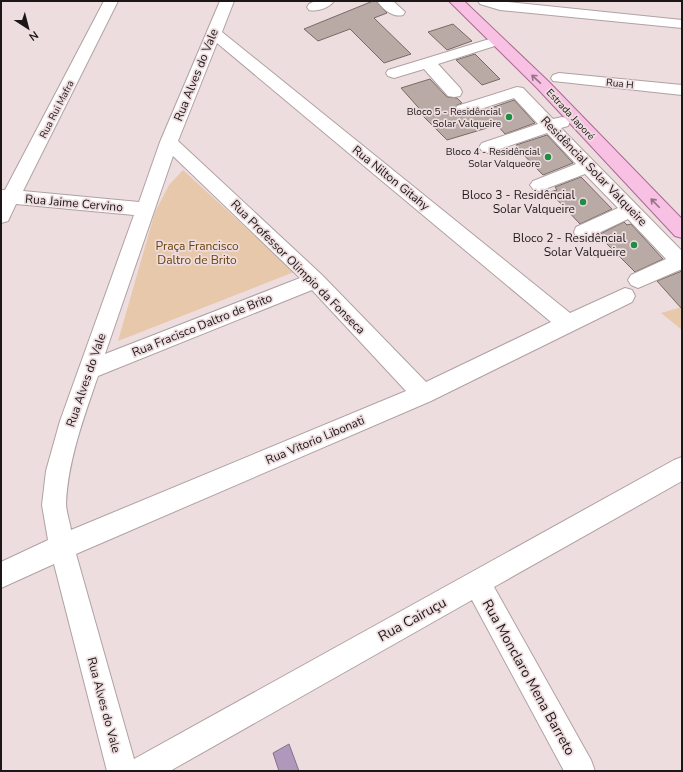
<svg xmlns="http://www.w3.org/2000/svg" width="683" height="772" viewBox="0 0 683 772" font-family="'Nunito Sans',sans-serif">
<rect width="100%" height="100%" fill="#eedddf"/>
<path fill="#e7c8aa" d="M183,170L294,272L118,341L155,212L169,185Z
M682,307V330L661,313Z"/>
<path fill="#af98bc" stroke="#83718a" d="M289,744L299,771H279L273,753Z"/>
<path fill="#b9aaa5" stroke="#786a66" d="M373,1H376L387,13L374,18L411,54L384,63L350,29L318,41L304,29Z
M453,24L472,41L447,50L428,32Z
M475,54L500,79L482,85L456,60Z
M430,79L447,97L457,98L462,103L457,105L454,109L457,115L463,116L474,114L514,100L535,123L505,134L497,125L447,140L423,116L425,115L401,88Z
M547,135L573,163L543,175L519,150L520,149L516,145Z
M581,177L612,209L580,224L550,192L557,190L555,187Z
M624,222L627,225L631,224L663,259L635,272L598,235Z
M682,271V309L657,281Z"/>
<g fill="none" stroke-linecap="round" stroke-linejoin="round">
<defs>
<path id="minor" d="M104,1H118L23,191L139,202L160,142L220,1H234L222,32L570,313L625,288L632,290L635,296L632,302L431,401L76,554L134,759L674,460L682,457V481L494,587L591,760L595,771H564L472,600L170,771H107L54,564L1,588V562L48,540L42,505L46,471L60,421L134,215L16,204L8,221L1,223V190H5ZM217,43L551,322L426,382L322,275L178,141ZM173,156L300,278L105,354ZM312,290L406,391L71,530C70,522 66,512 66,503C68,460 84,417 98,376Z
M315,1H334C329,8 317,12 309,10L307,7L309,4Z
M377,1H393L405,12L403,15C393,18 383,9 377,1Z
M478,1H499L682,20V28L500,10L480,4Z
M496,37L501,38L503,41L501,44L438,64L460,88L462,92L460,96L454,97L448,96L424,69L394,78L388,76L386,73L388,70Z
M559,73L682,85V95L553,81L551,78L553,75Z
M517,87L523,88L553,119L562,117L568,118L570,122L568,126L561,128L682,251V269L645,285L638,288L631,285L628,280L631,275L666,259L628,219L590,237L583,239L576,237L574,232L576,227L618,208L585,174L545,189L539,191L533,189L530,185L533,181L576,164L547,133L488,153L482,151L479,147L482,143L538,124L514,98L463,115L457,114L455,110L457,106Z"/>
<path id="major" d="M449,1H464L549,82L682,219V238L675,236L537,88Z"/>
</defs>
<use href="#minor" stroke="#b0a1a2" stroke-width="2"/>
<use href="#major" stroke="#a86a91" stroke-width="2"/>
<use href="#minor" fill="#fff" fill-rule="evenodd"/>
<use href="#major" fill="#f8c1e4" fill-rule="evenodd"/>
</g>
<defs><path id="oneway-shaft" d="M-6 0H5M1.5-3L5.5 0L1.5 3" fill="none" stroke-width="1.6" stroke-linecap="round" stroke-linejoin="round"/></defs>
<g stroke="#957488">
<use href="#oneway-shaft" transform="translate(536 79) rotate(-137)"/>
<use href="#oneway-shaft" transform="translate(655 203) rotate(-134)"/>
</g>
<g fill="#208c44" stroke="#eedddf" stroke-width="1.5">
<circle cx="509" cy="117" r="4"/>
<circle cx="548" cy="157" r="4"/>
<circle cx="583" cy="202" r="4"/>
<circle cx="634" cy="245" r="4"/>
</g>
<g text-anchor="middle" stroke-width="3.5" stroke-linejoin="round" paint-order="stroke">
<g font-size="10" fill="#1c1617" stroke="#eedddf">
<text transform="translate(620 83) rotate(6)" y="4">Rua H</text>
<text transform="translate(56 109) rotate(-63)" y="4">Rua Rui Mafra</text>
<text transform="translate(571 114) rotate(47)" y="4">Estrada Japoré</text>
</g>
<g font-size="10" fill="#1c1617" stroke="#eedddf" text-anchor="end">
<text x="501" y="115">Bloco 5 - Residêncial<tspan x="501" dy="12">Solar Valqueire</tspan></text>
<text x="540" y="155">Bloco 4 - Residêncial<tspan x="540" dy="12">Solar Valqueore</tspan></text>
</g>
<g font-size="12" fill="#1c1617" stroke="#eedddf">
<text transform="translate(196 75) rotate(-68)" y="4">Rua Alves do Vale</text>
<text transform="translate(594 171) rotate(46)" y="4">Residêncial Solar Valqueire</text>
<text transform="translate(391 178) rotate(39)" y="4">Rua Nilton Gitahy</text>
<text transform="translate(74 203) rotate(5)" y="4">Rua Jaime Cervino</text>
<text transform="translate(298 267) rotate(45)" y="4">Rua Professor Olimpio da Fonseca</text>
<text transform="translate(202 325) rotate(-22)" y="4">Rua Fracisco Daltro de Brito</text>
<text transform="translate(86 380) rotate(-71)" y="4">Rua Alves do Vale</text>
<text transform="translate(315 440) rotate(-23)" y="4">Rua Vitorio Libonati</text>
<text transform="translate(104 705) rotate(75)" y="4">Rua Alves do Vale</text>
</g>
<g font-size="12" fill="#1c1617" stroke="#eedddf" text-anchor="end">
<text x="575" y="199">Bloco 3 - Residêncial<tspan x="575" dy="14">Solar Valqueire</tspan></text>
<text x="626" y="242">Bloco 2 - Residêncial<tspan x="626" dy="14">Solar Valqueire</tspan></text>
</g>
<g font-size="12" fill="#6b4008" stroke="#eedddf">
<text x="197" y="250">Praça Francisco<tspan x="197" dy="14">Daltro de Brito</tspan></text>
</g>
<g font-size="14" fill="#1c1617" stroke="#eedddf">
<text transform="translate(412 619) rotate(-29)" y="5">Rua Cairuçu</text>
<text transform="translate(529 677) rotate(61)" y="5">Rua Monclaro Mena Barreto</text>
</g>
</g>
<rect width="683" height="772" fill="none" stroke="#1c1617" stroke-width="4"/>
<g transform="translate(28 28) rotate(144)" stroke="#eedddf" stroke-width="3" paint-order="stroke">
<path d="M0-3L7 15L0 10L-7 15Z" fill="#1c1617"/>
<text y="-6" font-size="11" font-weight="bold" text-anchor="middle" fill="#1c1617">N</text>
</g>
</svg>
